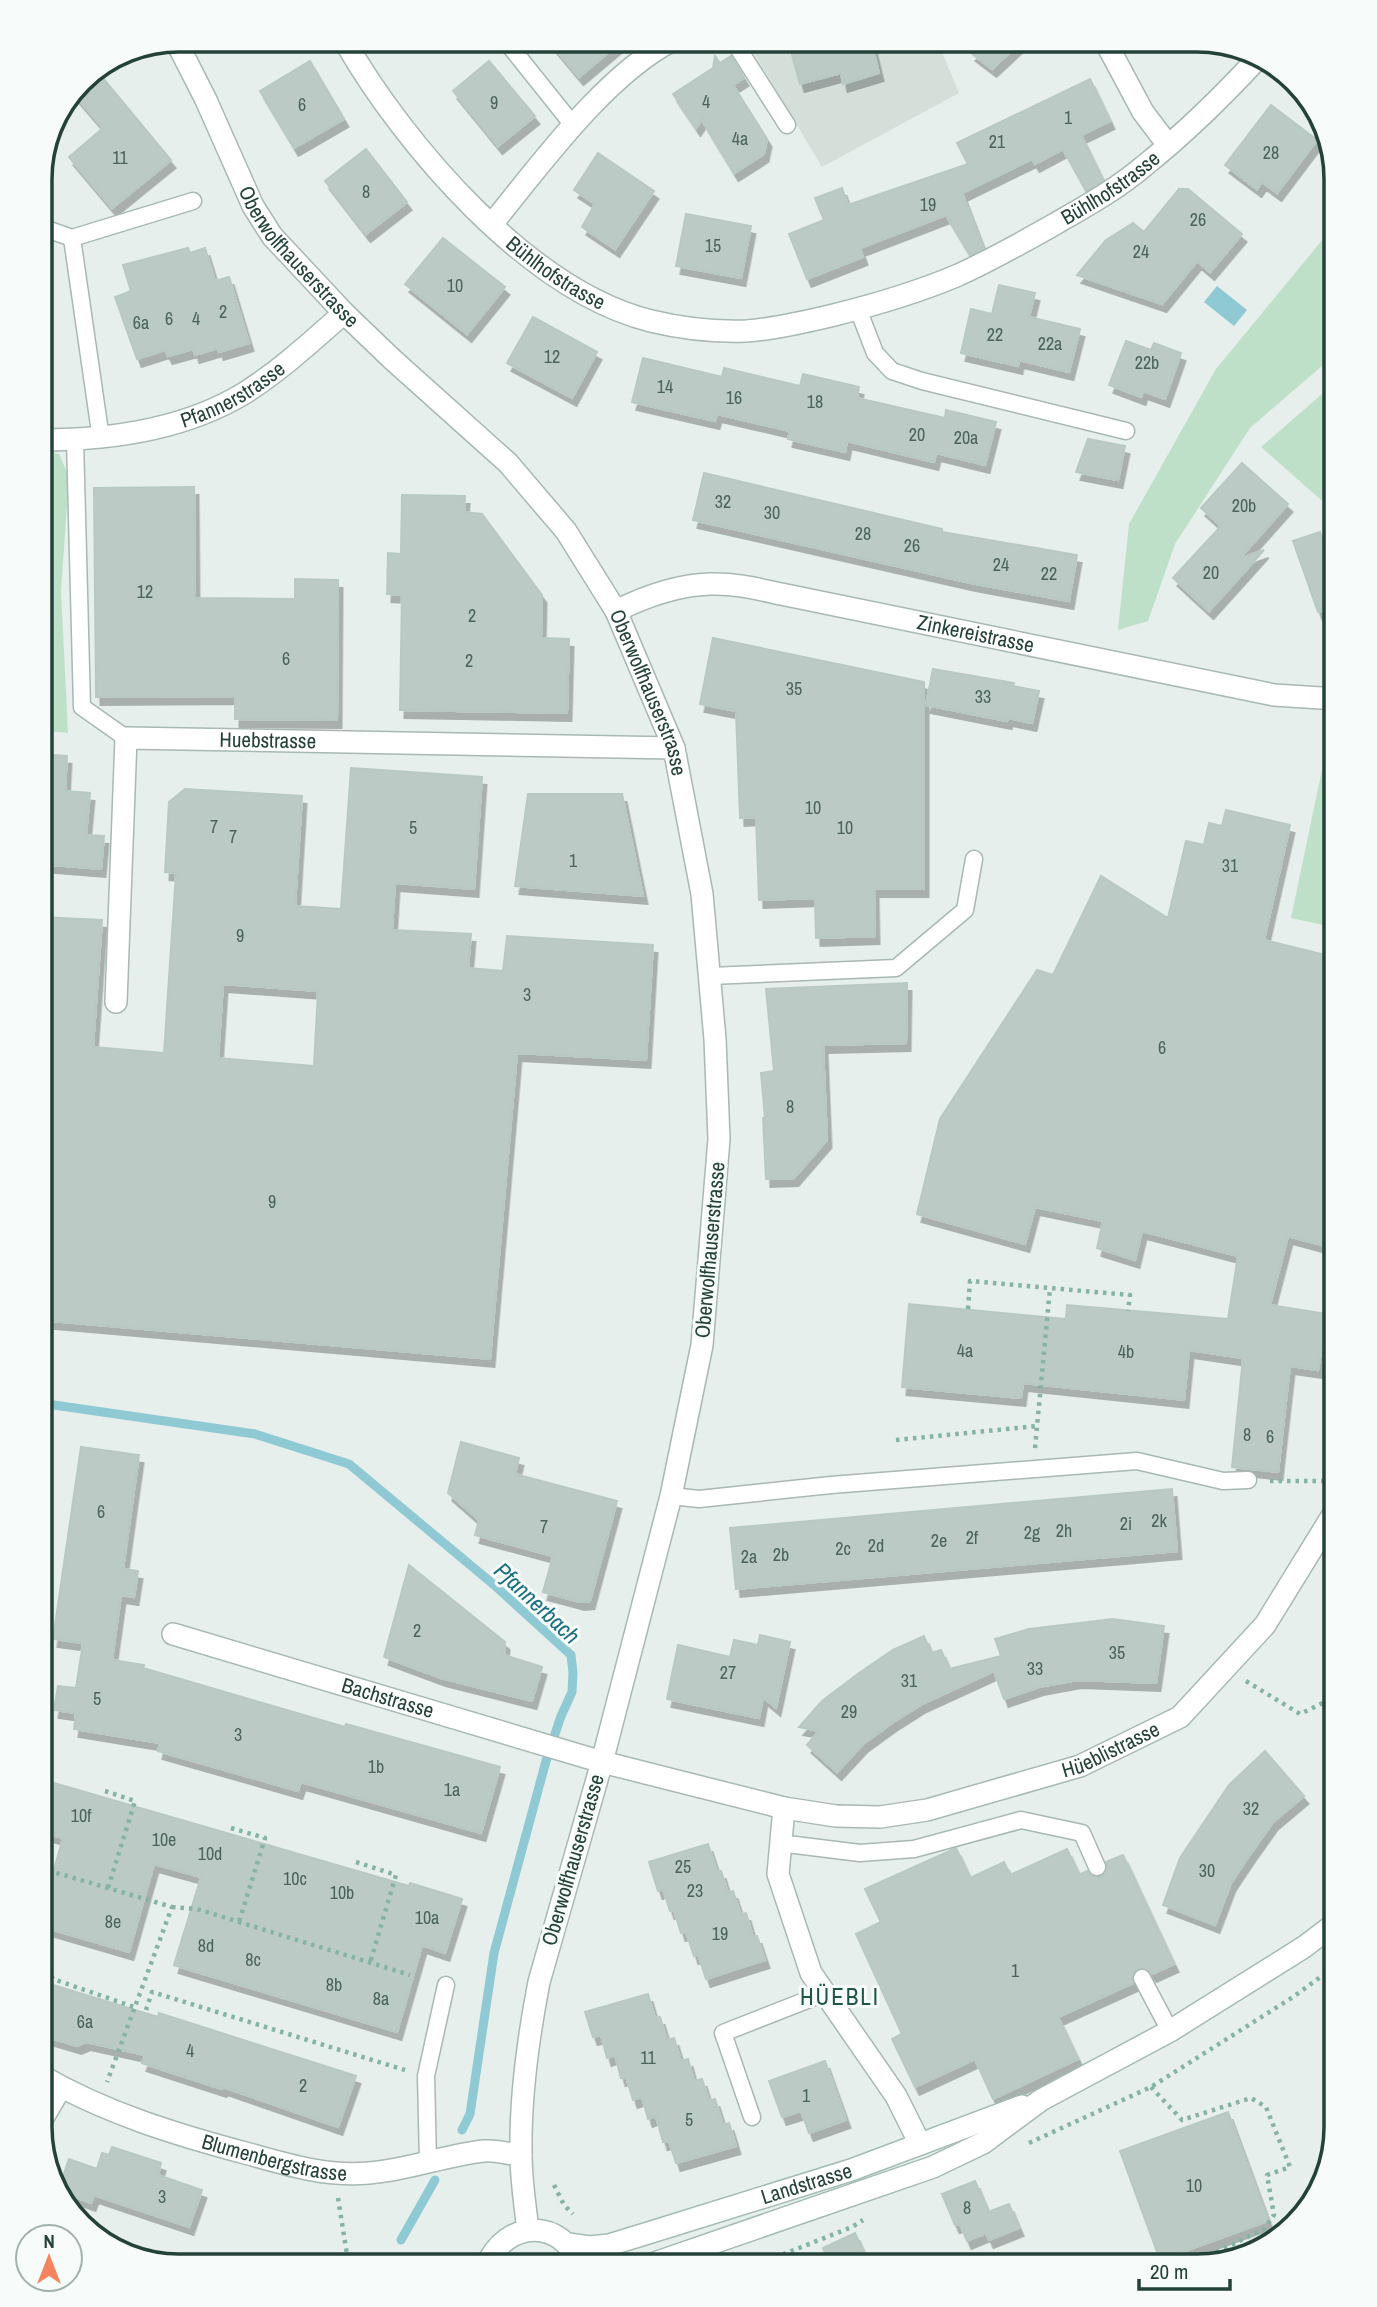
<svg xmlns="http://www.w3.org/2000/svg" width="1377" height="2307" viewBox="0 0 1377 2307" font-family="'Archivo Narrow',sans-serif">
<defs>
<filter id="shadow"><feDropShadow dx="4.5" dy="8" stdDeviation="0" flood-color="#0004"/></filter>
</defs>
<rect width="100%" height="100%" fill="#e6efeb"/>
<path fill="#d4dfda" d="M746,40H937L959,93L822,167Z"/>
<path fill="#bfe0c8" d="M1337,222V353L1250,428L1175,544L1148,621L1118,630L1129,524L1216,369Z
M1337,381V514L1261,447Z
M40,451L59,454L69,477L61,591L68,733L40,731Z
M1337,725V928L1291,918L1331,726Z"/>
<path fill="#8ec9d4" d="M1217,286L1247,310L1234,326L1204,302Z"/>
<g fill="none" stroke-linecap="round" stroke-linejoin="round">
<path stroke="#8ec9d4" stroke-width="9" d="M40,1403L255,1434L349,1464L493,1584L571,1655L573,1673L572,1692L561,1716L546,1761L494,1953L470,2114L462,2130
M401,2240L435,2180"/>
</g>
<path fill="#bbcac4" stroke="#b8c9c2" stroke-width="2" fill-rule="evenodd" filter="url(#shadow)" d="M548,40H623L579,77Z
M788,40H871L879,73L843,84L841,73L800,84Z
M985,41H1022L992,69L971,53Z
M715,56L720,63L731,56L737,66L744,78L733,85L767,139L764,154L734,173L703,122L704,116L696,128L673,94L713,68Z
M310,61L344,119L294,148L260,91Z
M489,61L535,116L498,146L453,91Z
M97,71L171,160L112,208L69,157L103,128L73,93L81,81Z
M1090,79L1110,121L1081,135L1103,180L1086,191L1063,149L1035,164L1032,159L962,193L983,248L970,255L946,215L860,248L863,257L807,279L789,234L824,220L815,198L842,188L848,205L968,164L957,143Z
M1271,105L1317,140L1277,193L1262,182L1257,189L1225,165Z
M366,149L407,202L366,234L325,181Z
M598,153L654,191L615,249L582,227L595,204L574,190Z
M1179,189H1188L1242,234L1210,272L1197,261L1162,304L1077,275L1106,240L1133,223L1144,232Z
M686,214L751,226L741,278L676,266Z
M443,238L505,287L467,334L405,284Z
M188,248L190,253L205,248L215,281L229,277L249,343L219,352L218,348L195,355L193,349L168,356L165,350L137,359L115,297L131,291L123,265Z
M999,285L1035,293L1029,317L1080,329L1069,372L1019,360L1018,366L961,353L971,309L992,314Z
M533,317L597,352L572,398L507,363Z
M1126,341L1151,350L1154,343L1181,353L1165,399L1143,391L1141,397L1109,385Z
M643,358L722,377L724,368L800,386L803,374L859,387L857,398L945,418L946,410L996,422L985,465L936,453L934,462L847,441L845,452L788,439L790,431L717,414L715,421L632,402Z
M1088,439L1125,446L1118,480L1076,472Z
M1242,463L1288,504L1239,559L1264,550L1209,611L1173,578L1221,526L1201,508Z
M704,473L942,529V532L1077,555L1069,601L971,583L693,520Z
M194,487L195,598L295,599V579L338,580L337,720L235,719V696L96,697L94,488Z
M402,495L465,496L464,512L482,514L542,595L541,638L569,639L567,713L400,710L402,595L387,594L388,553L401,554Z
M1320,532L1337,579V606L1318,612L1293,541Z
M713,638L924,682V889H874L875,936L816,938L815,898L759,900L756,817L740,818L736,711L700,704Z
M933,669L1014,683L1013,686L1039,691L1032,723L1008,718L1007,721L926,705Z
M40,754L67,756L65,791L90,793L86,835L104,836L101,869L40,864Z
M351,768L482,777L474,889L395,883L392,930L471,934L468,968L503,971L507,936L653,945L646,1060L517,1053L490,1359L40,1320V917L102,920L93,1047L164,1053L176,873L165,872L169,802L185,789L302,796L295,906L341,909ZM223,984L318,991L314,1066L218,1058Z
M528,794H622L643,896L515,886Z
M1226,810L1290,825L1264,940L1321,954L1337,964V1238L1325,1246L1288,1236L1270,1305L1327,1314L1318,1370L1290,1366L1278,1472L1232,1467L1243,1358L1189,1350L1184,1400L1023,1383L1021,1398L902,1387L909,1304L1066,1319L1067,1305L1228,1319L1238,1256L1142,1231L1135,1260L1097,1248L1103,1221L1035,1207L1025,1244L917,1214L940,1119L1037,970L1053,975L1101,876L1168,918L1186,841L1204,845L1209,823L1222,826Z
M907,983L906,1043L823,1045L827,1140L794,1178L766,1179L763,1118H765L761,1073L774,1071L766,989Z
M461,1442L519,1458L515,1474L617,1501L590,1601L580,1602L543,1592L553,1556L475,1535L479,1520L448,1493Z
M81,1447L139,1455L123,1569L138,1571L134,1597L121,1595L112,1660L144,1665L143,1668L345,1727L346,1724L500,1767L481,1833L301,1782L298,1791L158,1751L160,1743L74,1729L76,1713L54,1710L58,1686L76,1688L83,1643L53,1639Z
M1172,1489L1177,1551L736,1589L730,1528Z
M409,1565L505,1642L504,1655L542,1667L532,1701L441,1678L384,1657Z
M1113,1619L1164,1626L1156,1683L1077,1680L1039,1687L1004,1699L994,1671L922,1704L892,1723L863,1744L837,1772L807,1745L819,1731L799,1727L822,1701L859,1673L893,1650L924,1636L931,1653L941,1650L949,1669L1001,1656L995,1639L1029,1629Z
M760,1635L790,1642L776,1708L763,1697L759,1718L667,1699L678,1645L730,1657L734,1640L758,1645Z
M1265,1751L1304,1796L1273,1822L1251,1853L1231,1883L1215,1925L1163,1905L1180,1858L1229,1785Z
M40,1779L409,1886L410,1883L462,1899L445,1953L422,1945L397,2032L174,1965L201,1877L154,1864L129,1952L40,1926V1918L63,1838L40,1832Z
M708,1844L717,1872L721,1871L728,1893L733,1891L741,1915L746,1913L753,1937L757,1936L765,1960L706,1979L698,1954L694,1956L686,1932L681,1933L674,1910L670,1911L663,1889L658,1891L649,1862Z
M956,1848L970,1878L1004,1862L1010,1875L1067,1849L1079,1875L1087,1871L1097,1877L1106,1873V1862L1123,1855L1174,1964L1152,1974L1147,1969L1138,1968L1133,1973V1983L1058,2017L1078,2059L993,2099L975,2059L915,2087L892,2039L902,2034L856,1934L881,1922L865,1889Z
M40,1981L158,2017L159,2013L356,2076L338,2127L223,2087L222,2089L142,2063L145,2055L86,2042L77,2046L40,2035Z
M648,1994L655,2018L660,2017L667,2040L674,2038L681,2061L688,2059L694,2081L702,2079L709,2101L715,2099L723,2125L729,2123L736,2146L676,2163L669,2141L663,2142L656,2116L648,2119L642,2097L633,2100L626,2077L621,2078L615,2055L607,2058L601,2035L593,2037L585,2012Z
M825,2061L846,2120L809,2133L801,2111L782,2117L769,2081Z
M1228,2112L1268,2221L1160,2260L1120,2151Z
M112,2147L161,2163L158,2175L202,2190L189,2227L94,2195L91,2203L58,2191L69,2159L97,2169L102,2153L109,2155Z
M975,2181L988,2212L1009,2204L1019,2228L989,2240L986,2233L967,2241L960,2224L955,2225L942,2194Z
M855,2233L870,2267H831L823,2248Z"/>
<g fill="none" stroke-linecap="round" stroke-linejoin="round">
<defs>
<path id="service" d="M505,40L573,125
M733,40L787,125
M41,227L72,238L101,439
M72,238L193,201
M858,309L875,353L892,371L922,381L1126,431
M75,440L82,707L126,738
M710,976L896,968L965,910L974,859
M671,1496L699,1499L831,1485L1137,1461L1223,1481L1248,1480
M779,1843L860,1853L914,1849L1021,1820L1082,1833L1097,1867
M1142,1978L1170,2031
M752,2117L723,2033L825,1993
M428,2163L426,2076L446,1985"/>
<g id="minor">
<path id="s1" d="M344,40C404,145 529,291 651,321C680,328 716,332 746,331C775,329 805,322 834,315C874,305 918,292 956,276C990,261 1023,242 1055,224C1086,206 1117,189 1144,166C1184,134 1223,96 1258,58"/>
<path id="s2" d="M176,41L206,100L253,206L272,236L344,313L392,359L508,463L566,531L616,611L674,748L702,894L715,1039L719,1139L702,1345L671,1496L602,1762L539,1982C528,2039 520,2097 521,2154C521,2180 525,2205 528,2230"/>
<path d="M1105,41L1143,112L1168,145"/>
<path d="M492,224C540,165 605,75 673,40"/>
<path id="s3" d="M40,440C109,440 183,430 243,394C280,371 312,341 344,313"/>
<path id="s4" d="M616,611C644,597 679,585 710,584C734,583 758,589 781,594L1274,695L1337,699"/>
<path id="s5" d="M116,1002L126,738L674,748"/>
<path id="s6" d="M173,1634L602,1762L784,1808L836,1816L880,1817L927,1810L1080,1766L1180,1717L1265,1625L1337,1508"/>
<path d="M784,1808L778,1874L811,1973L896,2096L920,2144"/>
<path id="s7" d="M40,2075C105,2113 177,2135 249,2154C288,2165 328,2177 369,2173C409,2170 445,2155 484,2151C496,2150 509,2154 521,2155"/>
<path d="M40,2123L61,2087"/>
</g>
<g id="secondary">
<path id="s8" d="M568,2244L590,2247L609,2245L645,2234L851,2170L1022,2106"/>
<path d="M486,2267C505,2219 563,2217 580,2267"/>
<path d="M643,2267L933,2167L983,2143L1041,2100L1170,2031L1304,1947L1337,1922"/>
</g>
</defs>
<use href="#service" stroke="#a8b8b2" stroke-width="19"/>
<use href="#minor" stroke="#a8b8b2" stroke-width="24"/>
<use href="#secondary" stroke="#a4bbb3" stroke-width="24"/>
<path stroke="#86b3a5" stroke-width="4.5" stroke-dasharray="3.5 5" stroke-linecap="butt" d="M968,1309L970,1281L1130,1295L1128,1311
M896,1440L1037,1426
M1035,1448L1050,1288
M1270,1481H1332
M1246,1681L1300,1714L1337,1696
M105,1791L135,1801L108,1888
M231,1828L265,1838L239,1922
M356,1862L396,1875L370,1963
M40,1868L172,1907L107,2082
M172,1907L197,1909L410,1975
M40,1965L47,1967L53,1979L134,2007
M146,2010L152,1992L405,2070
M1151,2087L1182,2120L1251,2098L1266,2107L1290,2167L1267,2175L1274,2215L1264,2229L1217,2252L1219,2262
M1029,2143L1151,2087L1293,1997L1337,1965
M554,2185L564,2205L573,2214
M338,2198L349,2267
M751,2267L852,2227L863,2220"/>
<use href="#service" stroke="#fff" stroke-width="16"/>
<use href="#minor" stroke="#fff" stroke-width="21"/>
<use href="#secondary" stroke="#fff" stroke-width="21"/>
</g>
<g text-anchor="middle" stroke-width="6" stroke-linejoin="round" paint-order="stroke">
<g font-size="18" fill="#4a645c">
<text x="706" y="108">4</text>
<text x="494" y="109">9</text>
<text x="302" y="111">6</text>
<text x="1068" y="124">1</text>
<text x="740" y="145">4a</text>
<text x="997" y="148">21</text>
<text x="1271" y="159">28</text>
<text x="120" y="164">11</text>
<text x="366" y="198">8</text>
<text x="928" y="211">19</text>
<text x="1198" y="226">26</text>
<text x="713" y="252">15</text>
<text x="1141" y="258">24</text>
<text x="455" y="292">10</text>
<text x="223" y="318">2</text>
<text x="169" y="325">6</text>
<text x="196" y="325">4</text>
<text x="141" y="329">6a</text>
<text x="995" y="341">22</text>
<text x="1050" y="350">22a</text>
<text x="552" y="363">12</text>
<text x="1147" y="369">22b</text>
<text x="665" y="393">14</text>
<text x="734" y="404">16</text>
<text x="815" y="408">18</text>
<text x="917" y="441">20</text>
<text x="966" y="444">20a</text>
<text x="723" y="508">32</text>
<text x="1244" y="512">20b</text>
<text x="772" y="519">30</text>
<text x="863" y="540">28</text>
<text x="912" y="552">26</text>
<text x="1001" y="571">24</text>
<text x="1211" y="579">20</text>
<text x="1049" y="580">22</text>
<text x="145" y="598">12</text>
<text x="472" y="622">2</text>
<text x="286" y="665">6</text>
<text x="469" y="667">2</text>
<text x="794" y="695">35</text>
<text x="983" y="703">33</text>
<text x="813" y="814">10</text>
<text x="214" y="833">7</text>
<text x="413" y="834">5</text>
<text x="845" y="834">10</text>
<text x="233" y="843">7</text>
<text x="573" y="867">1</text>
<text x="1230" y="872">31</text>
<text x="240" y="942">9</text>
<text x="527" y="1001">3</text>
<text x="1162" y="1054">6</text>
<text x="790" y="1113">8</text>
<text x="272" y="1208">9</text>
<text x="965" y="1357">4a</text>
<text x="1126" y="1358">4b</text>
<text x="1247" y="1441">8</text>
<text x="1270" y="1443">6</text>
<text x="101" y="1518">6</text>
<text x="1159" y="1527">2k</text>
<text x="1126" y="1530">2i</text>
<text x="544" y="1533">7</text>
<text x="1064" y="1537">2h</text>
<text x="1032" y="1539">2g</text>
<text x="972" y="1544">2f</text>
<text x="939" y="1547">2e</text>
<text x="876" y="1552">2d</text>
<text x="843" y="1555">2c</text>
<text x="781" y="1561">2b</text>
<text x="749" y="1563">2a</text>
<text x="417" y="1637">2</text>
<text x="1117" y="1659">35</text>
<text x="1035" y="1675">33</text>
<text x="728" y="1679">27</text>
<text x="909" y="1687">31</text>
<text x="97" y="1705">5</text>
<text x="849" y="1718">29</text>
<text x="238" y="1741">3</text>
<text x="376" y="1773">1b</text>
<text x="452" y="1796">1a</text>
<text x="1251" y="1815">32</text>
<text x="81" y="1822">10f</text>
<text x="164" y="1846">10e</text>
<text x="210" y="1860">10d</text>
<text x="683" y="1873">25</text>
<text x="1207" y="1877">30</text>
<text x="295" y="1885">10c</text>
<text x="695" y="1897">23</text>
<text x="342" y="1899">10b</text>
<text x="427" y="1924">10a</text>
<text x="113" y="1928">8e</text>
<text x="720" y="1940">19</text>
<text x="206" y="1952">8d</text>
<text x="253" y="1966">8c</text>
<text x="1015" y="1977">1</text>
<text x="334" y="1991">8b</text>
<text x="381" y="2005">8a</text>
<text x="85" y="2028">6a</text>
<text x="190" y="2057">4</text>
<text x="648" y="2064">11</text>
<text x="303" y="2092">2</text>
<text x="806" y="2102">1</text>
<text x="689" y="2126">5</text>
<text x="1194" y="2192">10</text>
<text x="162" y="2203">3</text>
<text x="967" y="2214">8</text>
</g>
<g font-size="21" fill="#24423a" stroke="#f7fbf9">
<text dy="7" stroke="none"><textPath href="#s1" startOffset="917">Bühlhofstrasse</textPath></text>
<text dy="7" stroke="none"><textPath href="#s2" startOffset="250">Oberwolfhauserstrasse</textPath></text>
<text dy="7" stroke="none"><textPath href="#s1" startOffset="318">Bühlhofstrasse</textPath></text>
<text dy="7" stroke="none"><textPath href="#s3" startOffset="201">Pfannerstrasse</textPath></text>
<text dy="7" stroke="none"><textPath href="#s4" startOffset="369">Zinkereistrasse</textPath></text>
<text dy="7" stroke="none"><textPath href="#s2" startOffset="817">Oberwolfhauserstrasse</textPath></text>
<text dy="7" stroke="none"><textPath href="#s5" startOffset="406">Huebstrasse</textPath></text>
<text transform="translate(710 1250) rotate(-85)" y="7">Oberwolfhauserstrasse</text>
<text dy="7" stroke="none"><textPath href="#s6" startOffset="224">Bachstrasse</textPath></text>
<text dy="7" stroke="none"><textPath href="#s6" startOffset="973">Hüeblistrasse</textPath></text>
<text transform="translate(573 1860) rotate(-74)" y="7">Oberwolfhauserstrasse</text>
<text dy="7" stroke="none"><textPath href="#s7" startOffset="250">Blumenbergstrasse</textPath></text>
<text dy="7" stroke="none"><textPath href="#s8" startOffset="248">Landstrasse</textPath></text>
</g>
<g font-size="23" font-style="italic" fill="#1c6f80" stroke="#f7fbf9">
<text transform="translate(537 1603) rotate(43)" y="8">Pfannerbach</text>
</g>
<g font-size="23" letter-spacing="2" fill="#1f5548" stroke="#f7fbf9">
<text x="840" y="2005">HÜEBLI</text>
</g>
</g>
<path d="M0 0H1377V2307H0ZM179 52H1197A127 127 0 0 1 1324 179V2127A127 127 0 0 1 1197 2254H179A127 127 0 0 1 52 2127V179A127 127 0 0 1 179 52Z" fill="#f7fbf9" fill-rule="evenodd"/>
<path fill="none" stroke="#24423a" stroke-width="3.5" d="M179 52H1197A127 127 0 0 1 1324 179V2127A127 127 0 0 1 1197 2254H179A127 127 0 0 1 52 2127V179A127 127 0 0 1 179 52Z"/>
<g transform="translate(49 2258)"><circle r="33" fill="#f7fbf9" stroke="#a3b1ad" stroke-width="2"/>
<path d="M0-5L12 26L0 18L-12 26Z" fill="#f4845f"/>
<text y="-10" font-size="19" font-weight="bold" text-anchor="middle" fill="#24423a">N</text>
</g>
<path d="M1139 2279v10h91v-10" fill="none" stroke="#24423a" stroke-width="3.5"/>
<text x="1150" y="2279" font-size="21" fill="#24423a" stroke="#f7fbf9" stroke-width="5" paint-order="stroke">20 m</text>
</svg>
